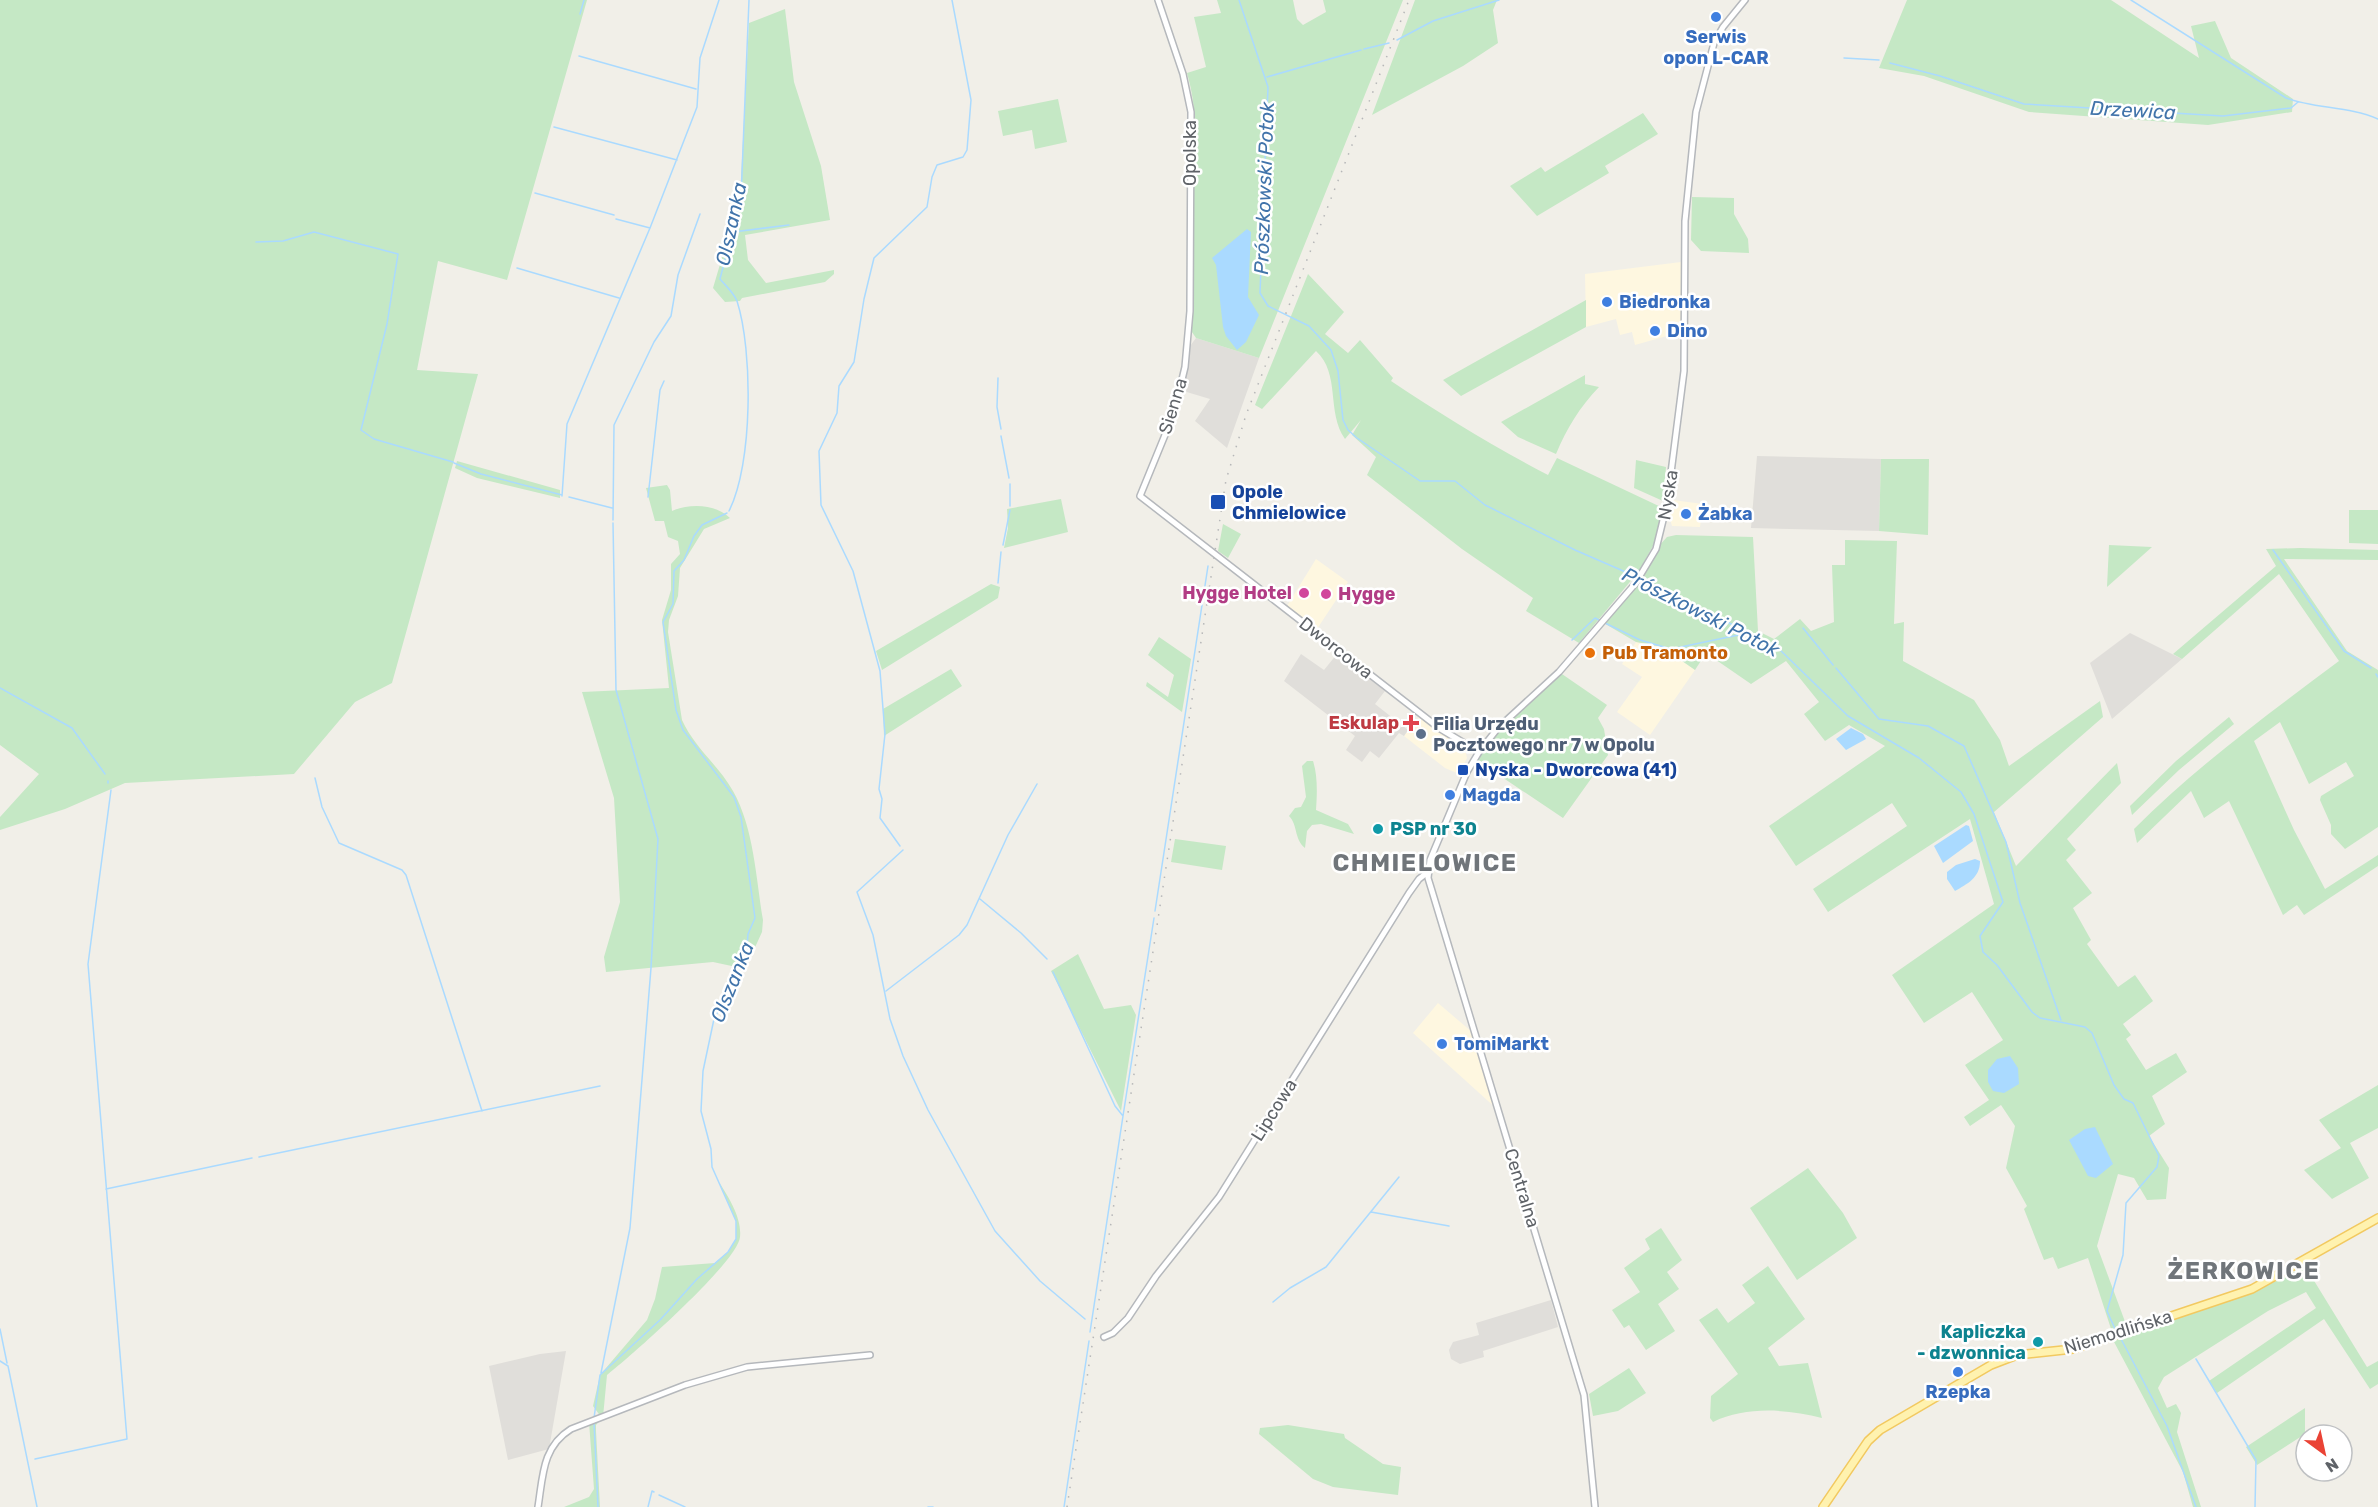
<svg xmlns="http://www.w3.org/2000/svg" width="2378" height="1507" viewBox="0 0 2378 1507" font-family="Rubik,sans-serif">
<rect width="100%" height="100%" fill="#f1efe8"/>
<path fill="#fef7e0" d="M1681,262V332L1635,345L1632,332L1620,335L1616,319L1586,327L1585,274Z
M1673,500L1703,504L1700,527L1672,526L1670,519Z
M1316,559L1348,582L1317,629L1287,606Z
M1636,642L1662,647L1695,670L1650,735L1617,712L1642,677L1622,664Z
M1419,717L1465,749L1467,758L1459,774L1445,768L1404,736Z
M1438,1003L1472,1032L1498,1110L1413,1033Z"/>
<path fill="#e0deda" d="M1196,338L1259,358L1227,448L1195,421L1210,399L1180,390L1187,350Z
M1757,456L1881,459L1879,531L1751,528Z
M2130,633L2182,659L2112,719L2090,663Z
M1301,654L1324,670L1337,654L1385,691L1375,704L1408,730L1404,736L1399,733L1379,758L1370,751L1362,762L1346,750L1355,736L1284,681Z
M1551,1300L1558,1327L1483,1351L1484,1357L1460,1364L1451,1359L1449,1350L1453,1342L1479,1335L1476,1323Z
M566,1351L549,1449L508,1460L489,1366L540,1354Z"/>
<path fill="#c5e8c5" d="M0,0H587L507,280L438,261L417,370L478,374L392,683L355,702L294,774L125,783L65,809L0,830V817L39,774L0,745Z
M1217,0H1293L1297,19L1303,25L1326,12L1323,0H1403L1259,358L1196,338L1192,332L1190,164C1197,133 1196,104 1187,73L1206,67L1194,17L1221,13Z
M1415,0H1497L1493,10L1498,43L1463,66L1372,115Z
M1907,0H2111L2199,58L2191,26L2215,21L2231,58L2293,99L2292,112L2208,125L2029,112L1924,76L1879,68Z
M785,9L794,82L821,166L830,220L745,235L748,260L766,283L834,270V274L825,282L742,298L740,301L725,302L713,288L740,197L749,23Z
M1058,99L1067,142L1035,149L1032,130L1003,136L998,111Z
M1643,113L1658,134L1605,166L1609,173L1537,216L1510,186L1541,167L1545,172Z
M1692,197L1734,198V214L1748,239L1749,253L1701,251L1691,240Z
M1308,274L1344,312L1325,334L1348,353L1360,340L1393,378L1391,381C1442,415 1494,447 1548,475L1557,458L1663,508L1654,544L1639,571L1579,643L1526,611L1533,598L1462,549L1367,475L1376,457L1352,435L1361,420L1345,439C1326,412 1341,374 1316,351L1262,409L1255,405Z
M1586,300V327L1461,396L1443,380Z
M1585,375V384L1599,387C1579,408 1567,428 1556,454L1518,437L1501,422Z
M1881,459H1929L1928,535L1879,531Z
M1636,460L1666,467L1663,501L1634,488Z
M457,461L560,490V498L477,478L455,468Z
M667,485L670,490L672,511C690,503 716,504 730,518L704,529L680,568L678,596L669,620L668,632L682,720C694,747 719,766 733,791C754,828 756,879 763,920L762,932L747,965L741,968L713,962L606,972L604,957L620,902L614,798L582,692L669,688L662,620L671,590V564L680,554L678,541L668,537L664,521H655L646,488Z
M1061,499L1068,532L1004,548L1008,528L1007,509Z
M2349,510H2378V544L2349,543Z
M1223,524L1241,534L1228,558L1218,551Z
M1676,535L1753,537L1758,631L1774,639L1800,619L1811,631L1834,622L1832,565H1845V540L1897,541L1894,624L1904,622L1903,661L1974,700L2000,740L2009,766L2100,701L2103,717L1994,812L2016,866L2117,763L2121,783L2067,839L2076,850L2066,860L2092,893L2073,908L2091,940L2087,944L2118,987L2135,975L2153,1001L2123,1024L2131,1035L2126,1039L2146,1070L2176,1053L2187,1072L2152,1096L2165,1124L2149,1136L2169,1168L2166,1199L2147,1200L2134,1178L2118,1174L2097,1246L2127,1327L2112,1332L2088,1258L2058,1269L2053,1257L2044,1260L2024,1209L2027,1206L2006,1168L2015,1126L2001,1105L1970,1126L1964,1117L1989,1100L1965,1065L2003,1040L1972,992L1924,1023L1892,975L1994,904L1970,819L1828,912L1813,889L1907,826L1892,803L1796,866L1769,826L1885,746L1849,725L1825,741L1804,714L1819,702L1786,661L1751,684L1706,653L1695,670L1662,647L1636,642L1602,622L1635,584L1656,549L1667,537Z
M2109,545L2152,547L2107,587Z
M2300,548L2378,550V560L2284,559L2347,651L2378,670V827L2345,849L2331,834V825L2320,800L2321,796L2354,776L2346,762L2309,784L2280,722L2254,741L2294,830L2325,889L2378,855V866L2304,915L2297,905L2283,915L2229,801L2204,818L2191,791L2137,843L2134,829C2197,766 2268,714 2339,661L2279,574L2182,659L2173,654L2276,566L2266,549Z
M991,584L1000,587L998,598L882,670L876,651Z
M1159,637L1191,659L1182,712L1146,686L1147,682L1168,697L1174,675L1148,655Z
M951,669L962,686L884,736L883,709Z
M1559,672L1607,705L1598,718L1604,729L1608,755L1563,818L1475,759L1489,738Z
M2229,717L2234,724L2179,770L2132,815L2130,806L2176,761Z
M1307,761H1313C1318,776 1317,795 1316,810L1348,824L1354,834L1321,824L1312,825L1307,831L1305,848C1294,839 1298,825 1289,816L1295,808L1301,807L1306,797L1302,766Z
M1175,839L1226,846L1222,870L1171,862Z
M1078,954L1104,1009L1131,1005L1136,1015L1121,1111L1051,971Z
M2378,1085V1128L2350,1143L2369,1178L2332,1199L2304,1170L2341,1148L2319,1120Z
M1808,1168L1843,1213L1857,1238L1797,1280L1750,1208Z
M719,1182C729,1198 742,1218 740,1237C738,1262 630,1357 607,1375L603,1417L596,1425V1431L600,1507H564L589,1497L594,1489L589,1422L601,1417L593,1406L600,1375L647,1320L655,1299L662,1267L715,1263L728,1252L736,1239V1221Z
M1661,1228L1682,1260L1667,1272L1679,1289L1658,1304L1675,1331L1646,1350L1629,1325L1624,1328L1612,1310L1640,1292L1624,1268L1650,1249L1645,1239Z
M1768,1266L1805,1319L1768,1348L1779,1366L1808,1363L1822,1418C1787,1409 1746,1406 1713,1422L1710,1418L1711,1396L1738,1374L1699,1320L1717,1308L1728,1323L1755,1303L1742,1285Z
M2305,1266L2367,1367L2378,1361V1384L2370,1389L2324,1319L2217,1393L2209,1381L2316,1308L2306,1292L2268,1311L2164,1377L2158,1388L2167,1408L2176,1404L2181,1413L2177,1432L2201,1507H2193L2183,1472L2113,1340L2206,1304L2280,1280Z
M1629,1368L1646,1393L1618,1411L1593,1416L1589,1394Z
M2305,1408V1434L2257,1465L2246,1447Z
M1288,1425L1344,1434L1345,1438L1383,1464L1401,1467L1398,1495L1333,1487L1313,1479L1259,1434L1260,1428Z"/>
<path fill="#aadaff" d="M1247,229L1251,232L1248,297L1259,315L1246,342L1237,350L1226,336L1223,327L1216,265L1212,258Z
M1851,728L1863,734L1866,739L1846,750L1836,739Z
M1966,825L1969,826L1973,841L1943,863L1934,846Z
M1975,859L1980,861C1980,878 1967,884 1955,891L1947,879V872L1956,865Z
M2010,1056L2018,1068L2019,1084L2004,1093L1993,1091L1988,1082V1070L1997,1059Z
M2095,1127L2113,1164L2096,1178L2088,1176L2069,1140L2085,1129Z"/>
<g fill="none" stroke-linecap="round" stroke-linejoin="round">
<path stroke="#aadaff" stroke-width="1.5" d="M1239,0L1268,87L1260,293L1268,306L1309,326L1331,350L1338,371L1343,420L1348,430L1357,438L1420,481H1455L1485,505L1575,550L1637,577
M2131,0L2286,98C2315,109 2349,106 2378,119
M580,14L584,0
M1397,40L1433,21L1499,0
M1364,49L1389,43
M579,56L696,89
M1844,58L1879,60
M1890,63L1940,76L2024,104L2223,116L2291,108L2298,102
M1267,77L1361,50
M554,127L677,160
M535,193L614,215
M616,219L650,228
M733,232L789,225
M256,242L283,241L314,232L398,254L387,324L361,430L374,439L453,462
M517,268L619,298
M998,378L997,407L1001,429
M1001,436L1009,478
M454,463L481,474L562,495
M562,496L567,424L650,228L697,107L700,58L719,0
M569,497L612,508
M648,497L660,390L664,381
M1010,506V484
M729,511C753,464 753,351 737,301C734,293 725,285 720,279L741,198L749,0
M613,520L614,425L654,342L671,316L678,275L700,214
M1003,545L1010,510
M2273,550L2344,651L2371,668
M1641,579L1777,647L1848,716L1919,758L1961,792L1974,814L2003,902L1980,936L1983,952L1997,965L2032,1012L2040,1018L2085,1027L2092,1033L2114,1085L2124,1099L2133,1103L2159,1156L2157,1167L2126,1203L2123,1255L2107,1311L2116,1331
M998,583L1001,552
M1603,622L1640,640L1671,649L1748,633
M1803,628L1833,665
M1572,640L1595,618L1599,620
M1836,668L1879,719L1928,726L1964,746L2006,842L2020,903L2061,1020
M2376,674L2378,677
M0,688L72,728L105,774
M315,778L322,807L339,843L402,870L406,875L482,1111
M108,781V783
M900,846L880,818L882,799L879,789L885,734L880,671L853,571L821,505L819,451L837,413L839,386L854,362L864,299L874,258L927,207L932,177L937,165L963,157L967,150L971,100L952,0
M903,850L857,892L873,935L890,1019L903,1056L928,1110L995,1231L1040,1281L1085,1319
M980,899L1021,933L1047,959
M1155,911L1208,566
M1053,972L1115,1106L1123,1116L1090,1332
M886,991L959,935L967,925L1008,835L1037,784
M1123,1116L1154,918
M259,1157L600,1086
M106,1189L252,1158
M1371,1212L1449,1226
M1273,1302L1290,1288L1326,1267L1399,1177
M0,1329L7,1363
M2120,1337L2167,1426L2196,1507
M2196,1359L2256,1460L2255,1507
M0,1361L8,1366L37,1507
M601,1373L630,1228L651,968L658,839L616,690L613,523
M594,1418L600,1375L660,1320L697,1279L728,1252L736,1239V1221L712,1167L711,1149L701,1111L703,1071L714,1019L746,958L748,934L755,918L741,817L734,797L683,730L676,710L663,622L673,604L674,571L684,560L694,536L702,525L727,513
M594,1422L598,1507
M35,1459L127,1439L88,964L111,790
M659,1495L685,1507
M648,1507L652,1491L654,1492
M928,1507H933
M1064,1507L1089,1341"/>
<defs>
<path id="minor" d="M1158,0L1183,74L1191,112L1190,311L1185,367L1174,413L1140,496L1439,728L1479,752
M1104,1337L1113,1333L1128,1318L1156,1276L1219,1197L1409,893L1419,879L1428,872
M538,1507C543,1476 542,1447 571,1429L685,1385L747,1367L870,1355
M1595,1507L1584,1395L1432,891L1428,878L1430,860L1467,772L1479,752L1498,728L1559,672L1635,584L1656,549L1667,504L1684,371L1685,221L1696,112L1714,43L1723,27L1745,0"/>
<path id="major" d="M1823,1507L1868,1441L1880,1430L1991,1365L2017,1355L2073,1349L2252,1289L2378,1218"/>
</defs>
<use href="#minor" stroke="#b5b8bc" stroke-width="8"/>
<use href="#major" stroke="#f2c960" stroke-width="10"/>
<use href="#minor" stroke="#fff" stroke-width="5"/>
<use href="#major" stroke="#fff2af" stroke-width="7"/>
<path stroke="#b6b7b8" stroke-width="1.5" stroke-dasharray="1.5 8" stroke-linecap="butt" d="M1067,1507L1226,480L1246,415L1409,0"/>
</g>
<g fill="#3f7fe0" stroke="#fff" stroke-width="2">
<circle cx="1716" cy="17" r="6"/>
<circle cx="1607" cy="302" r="6"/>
<circle cx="1655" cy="331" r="6"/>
<circle cx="1686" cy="514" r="6"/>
<circle cx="1450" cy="795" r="6"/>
<circle cx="1442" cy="1044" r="6"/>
<circle cx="1958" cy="1372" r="6"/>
</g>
<g fill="#1a4fb4" stroke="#fff" stroke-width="2">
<rect x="1210" y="494" width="16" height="16" rx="3"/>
<rect x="1457" y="764" width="12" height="12" rx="3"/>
</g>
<g fill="#d1479c" stroke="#fff" stroke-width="2">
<circle cx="1304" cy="593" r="6"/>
<circle cx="1326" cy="594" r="6"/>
</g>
<circle fill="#e8710a" stroke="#fff" stroke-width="2" cx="1590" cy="653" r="6"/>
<path fill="#e0444e" stroke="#fff" stroke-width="2" d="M1408 714h6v6h6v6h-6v6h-6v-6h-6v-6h6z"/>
<circle fill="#5c6f8a" stroke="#fff" stroke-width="2" cx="1421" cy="734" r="6"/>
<g fill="#0f9aa8" stroke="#fff" stroke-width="2">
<circle cx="1378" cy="829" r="6"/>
<circle cx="2038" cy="1342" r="6"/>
</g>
<g text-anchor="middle" stroke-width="5" stroke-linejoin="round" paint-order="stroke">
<g font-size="18" font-weight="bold" fill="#366cbe" stroke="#fff" text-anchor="start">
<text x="1716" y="43" text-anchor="middle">Serwis<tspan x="1716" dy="21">opon L-CAR</tspan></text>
<text x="1619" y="308">Biedronka</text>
<text x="1667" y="337">Dino</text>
<text x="1698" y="520">Żabka</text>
<text x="1462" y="801">Magda</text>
<text x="1454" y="1050">TomiMarkt</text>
<text x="1958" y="1398" text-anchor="middle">Rzepka</text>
</g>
<g font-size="18" fill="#5f6368" stroke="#fff">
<text transform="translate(1190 153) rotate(-90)" y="6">Opolska</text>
<text transform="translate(1173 406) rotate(-73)" y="6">Sienna</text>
<text transform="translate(1668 495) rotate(-81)" y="6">Nyska</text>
<text transform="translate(1336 648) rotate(38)" y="6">Dworcowa</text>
<text transform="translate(1274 1110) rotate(-58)" y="6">Lipcowa</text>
<text transform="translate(1522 1188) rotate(73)" y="6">Centralna</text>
<text transform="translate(2118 1332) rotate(-17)" y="6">Niemodlińska</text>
</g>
<g font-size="18" font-weight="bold" fill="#164399" stroke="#fff" text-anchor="start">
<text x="1232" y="498">Opole<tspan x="1232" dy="21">Chmielowice</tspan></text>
<text x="1475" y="776">Nyska - Dworcowa (41)</text>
</g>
<g font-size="18" font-weight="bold" fill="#b23c85" stroke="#fff" text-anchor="end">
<text x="1292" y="599">Hygge Hotel</text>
<text x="1338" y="600" text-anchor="start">Hygge</text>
</g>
<g font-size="18" font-weight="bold" fill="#c56008" stroke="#fff" text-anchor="start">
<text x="1602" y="659">Pub Tramonto</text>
</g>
<g font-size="18" font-weight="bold" fill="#be3a42" stroke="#fff" text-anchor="end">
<text x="1399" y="729">Eskulap</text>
</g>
<g font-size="18" font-weight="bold" fill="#4e5e75" stroke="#fff" text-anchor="start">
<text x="1433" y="730">Filia Urzędu<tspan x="1433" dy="21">Pocztowego nr 7 w Opolu</tspan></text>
</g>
<g font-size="18" font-weight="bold" fill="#0d838f" stroke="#fff" text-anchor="start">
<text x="1390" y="835">PSP nr 30</text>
<text x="2026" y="1338" text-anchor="end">Kapliczka<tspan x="2026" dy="21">- dzwonnica</tspan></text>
</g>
<g font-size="20" font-style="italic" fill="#4174aa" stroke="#fff">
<text transform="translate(2133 110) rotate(3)" y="7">Drzewica</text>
<text transform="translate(1264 188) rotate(-88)" y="7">Prószkowski Potok</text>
<text transform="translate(731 224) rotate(-78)" y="7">Olszanka</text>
<text transform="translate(1701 612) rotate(27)" y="7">Prószkowski Potok</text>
<text transform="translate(732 982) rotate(-68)" y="7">Olszanka</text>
</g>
<g font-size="24" font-weight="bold" letter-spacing="1.5" fill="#70757a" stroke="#fff">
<text x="1425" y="871">CHMIELOWICE</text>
<text x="2244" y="1279">ŻERKOWICE</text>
</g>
</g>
<g transform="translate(2324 1453) rotate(147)"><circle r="28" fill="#ffffff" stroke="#bfc1c3" stroke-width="1.5"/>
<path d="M0-4.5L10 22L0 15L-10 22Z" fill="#ea4335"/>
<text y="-9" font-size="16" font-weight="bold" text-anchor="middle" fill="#5f6368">N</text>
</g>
</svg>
